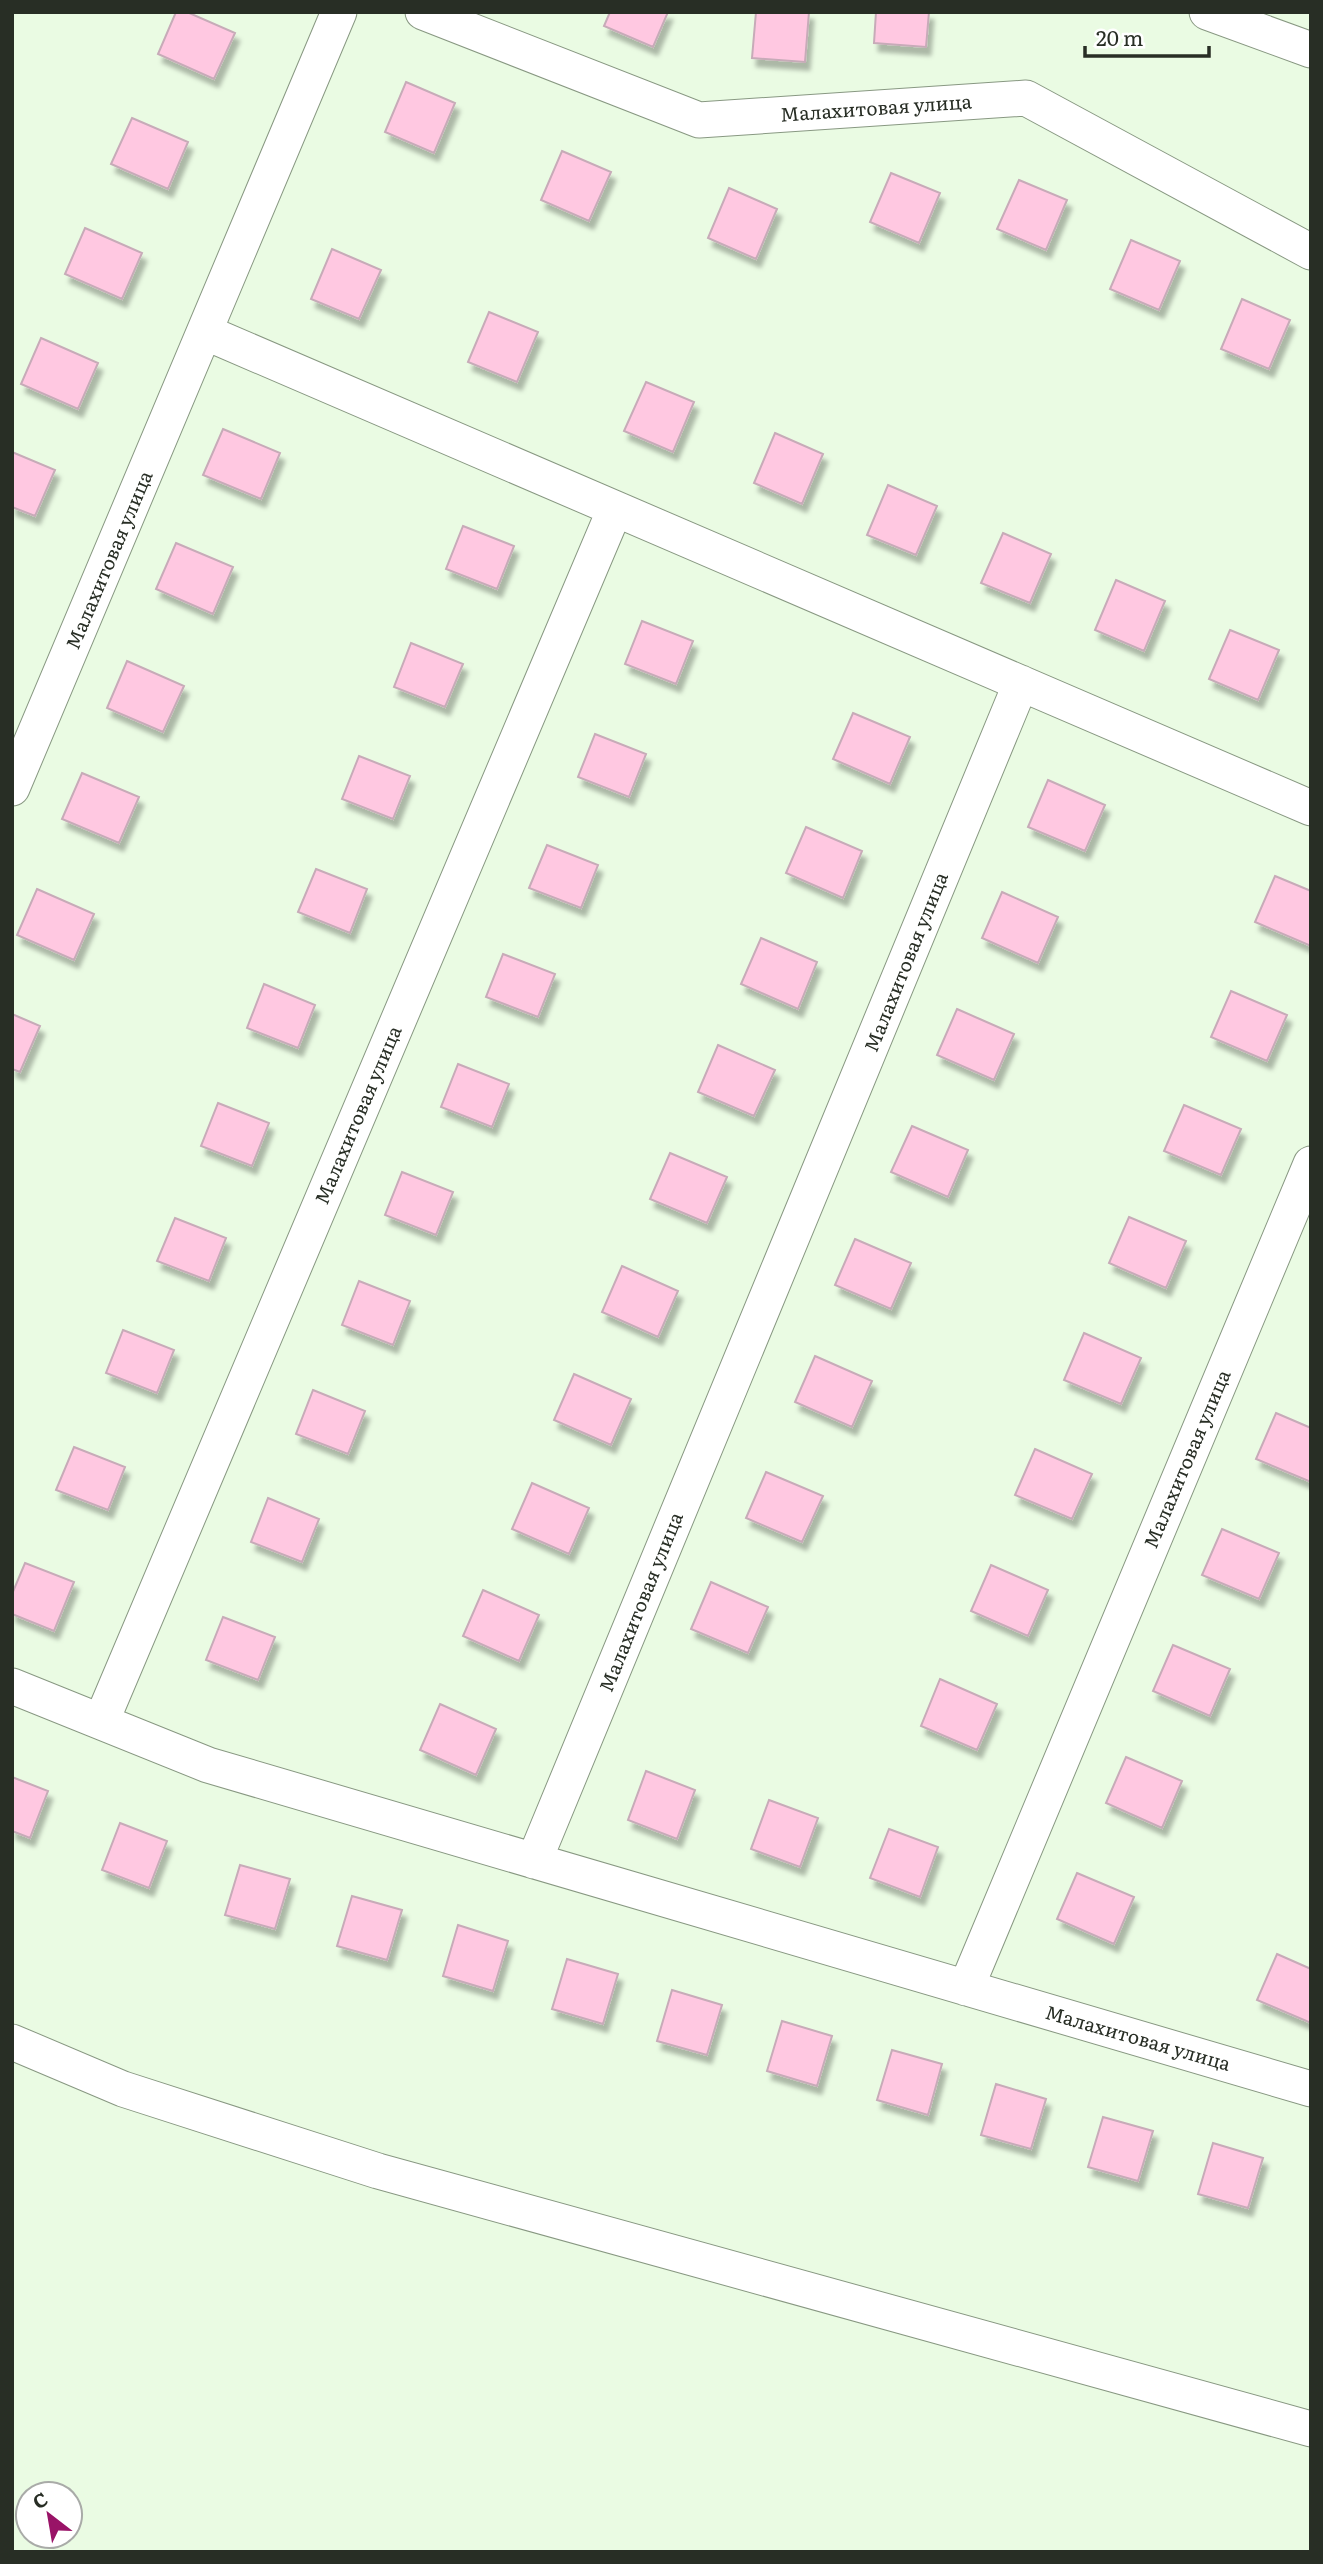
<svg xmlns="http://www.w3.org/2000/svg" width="1323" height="2564" viewBox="0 0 1323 2564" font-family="Literata,serif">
<defs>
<filter id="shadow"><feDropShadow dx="4.5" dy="8" stdDeviation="2" flood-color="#0004"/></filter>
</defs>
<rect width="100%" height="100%" fill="#eafbe3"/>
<path fill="#ffc8e1" stroke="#c7abb8" stroke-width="2" filter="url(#shadow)" d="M176,12H187L235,33L214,79L158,54Z
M610,12H668L653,47L604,26Z
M756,12H809L805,62L752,58Z
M876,12H929L926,47L874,43Z
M406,82L455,103L434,153L385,132Z
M132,118L188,142L168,189L111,164Z
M562,151L611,172L589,221L541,200Z
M891,173L940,193L919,243L870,222Z
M1019,180L1067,200L1046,250L997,229Z
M729,188L777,209L756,259L708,238Z
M85,228L142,253L122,299L65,274Z
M1131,240L1180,261L1159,310L1110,289Z
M332,249L381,270L359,319L311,299Z
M1242,299L1290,320L1269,369L1221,349Z
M489,312L538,332L517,382L468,362Z
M41,338L98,363L78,409L21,384Z
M646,382L694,402L673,452L624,431Z
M223,429L280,453L261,499L203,475Z
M775,433L823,454L802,504L754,483Z
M12,452L55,470L35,516L12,507Z
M888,485L937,506L916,555L867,535Z
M463,526L514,546L497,589L446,569Z
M1003,533L1051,554L1030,603L981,583Z
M176,543L233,567L213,614L156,589Z
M1116,580L1165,601L1144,651L1095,630Z
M642,621L693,641L676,684L625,664Z
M1230,630L1279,650L1258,700L1209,679Z
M411,643L463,664L445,707L394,687Z
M127,661L184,686L163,732L107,708Z
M853,713L910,737L890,784L833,759Z
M595,734L646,754L629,797L578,777Z
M359,756L410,776L393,819L342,799Z
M82,773L139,797L119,843L62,819Z
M1048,780L1105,805L1085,851L1028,827Z
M806,827L862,851L843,898L786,873Z
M547,845L598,865L581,908L529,888Z
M316,869L367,889L350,933L298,912Z
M1275,876L1311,891V946L1255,922Z
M37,889L94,914L74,960L17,935Z
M1002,892L1058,917L1038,963L982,938Z
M761,938L817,962L798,1009L741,984Z
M503,954L555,974L538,1017L486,997Z
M264,984L315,1005L298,1048L247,1028Z
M1231,991L1287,1015L1267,1061L1211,1037Z
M957,1009L1014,1034L994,1080L937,1055Z
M12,1014L40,1026L20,1072L12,1069Z
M718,1045L775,1070L754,1116L698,1092Z
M458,1064L509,1084L492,1127L441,1107Z
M218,1103L269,1123L252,1166L201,1146Z
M1184,1105L1241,1129L1221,1175L1164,1151Z
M912,1126L968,1150L948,1197L891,1172Z
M670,1153L727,1177L707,1223L650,1199Z
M402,1172L453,1192L436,1235L385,1215Z
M1129,1217L1186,1241L1166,1288L1109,1263Z
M175,1218L226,1238L209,1281L157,1261Z
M855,1239L911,1263L891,1309L835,1285Z
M622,1266L678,1291L658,1337L602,1312Z
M359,1281L410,1301L393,1345L342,1325Z
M123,1330L174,1350L157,1393L106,1373Z
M1084,1333L1141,1358L1121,1404L1064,1380Z
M815,1356L872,1381L852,1427L795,1402Z
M574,1374L631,1399L611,1445L554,1420Z
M313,1390L365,1411L348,1454L296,1434Z
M1276,1413L1311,1428V1482L1256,1459Z
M74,1447L125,1467L108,1510L56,1490Z
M1035,1449L1092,1474L1072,1519L1015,1495Z
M766,1472L823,1496L802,1542L746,1518Z
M532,1483L589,1508L569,1554L512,1529Z
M268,1498L319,1519L302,1562L251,1542Z
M1222,1529L1279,1553L1259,1599L1202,1575Z
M25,1563L74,1582L54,1631L12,1614V1594Z
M991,1565L1048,1590L1028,1636L971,1611Z
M711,1582L768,1607L748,1653L691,1629Z
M483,1590L539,1615L519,1661L463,1636Z
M223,1617L275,1637L258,1680L206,1660Z
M1173,1645L1230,1669L1210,1716L1153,1691Z
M940,1679L997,1704L977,1750L921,1726Z
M440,1704L496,1729L476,1775L420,1750Z
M1126,1757L1182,1781L1162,1828L1106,1803Z
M646,1771L695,1790L677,1839L628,1820Z
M12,1777L48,1791L30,1838L12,1831Z
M769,1800L818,1818L800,1867L751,1849Z
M120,1823L167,1841L149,1888L102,1870Z
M889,1829L938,1847L920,1897L870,1878Z
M240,1865L290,1879L275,1929L225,1915Z
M1077,1873L1134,1897L1114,1944L1057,1919Z
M352,1896L402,1910L387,1960L337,1946Z
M458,1925L508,1941L493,1991L443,1976Z
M1277,1954L1311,1969V2023L1257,2000Z
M567,1959L618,1974L603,2024L552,2009Z
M672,1990L722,2005L707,2055L657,2041Z
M782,2021L832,2036L817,2086L767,2071Z
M892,2050L942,2064L928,2115L877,2100Z
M996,2084L1046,2099L1031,2149L981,2135Z
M1103,2117L1153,2131L1138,2181L1088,2167Z
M1213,2143L1263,2158L1248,2208L1198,2194Z"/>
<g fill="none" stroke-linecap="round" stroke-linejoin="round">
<defs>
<path id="street" d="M423,12L699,120L1026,98L1311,252
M1207,12L1311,50
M207,333L1311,808
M12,788L339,12
M12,1686L208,1765L1311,2089
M101,1722L615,509
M534,1861L1021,683
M966,1988L1311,1164
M12,2042L123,2089L378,2171L1311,2429"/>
</defs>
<use href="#street" stroke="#889882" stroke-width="37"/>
<use href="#street" stroke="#fff" stroke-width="35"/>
</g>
<g text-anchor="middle" stroke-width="5" stroke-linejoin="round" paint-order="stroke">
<g font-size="19" fill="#282e25" stroke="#fff">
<text transform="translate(876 108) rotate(-4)" y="7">Малахитовая улица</text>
<text transform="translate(109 560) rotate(-67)" y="7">Малахитовая улица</text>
<text transform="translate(906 962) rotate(-68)" y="7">Малахитовая улица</text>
<text transform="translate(358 1115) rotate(-67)" y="7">Малахитовая улица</text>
<text transform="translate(1187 1459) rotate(-67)" y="7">Малахитовая улица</text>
<text transform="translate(641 1602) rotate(-68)" y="7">Малахитовая улица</text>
<text transform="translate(1138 2038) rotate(16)" y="7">Малахитовая улица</text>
</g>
</g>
<rect width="1323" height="2564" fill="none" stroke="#282e25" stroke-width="28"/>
<g transform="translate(49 2515) rotate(329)"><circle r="33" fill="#ffffff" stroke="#a9aba8" stroke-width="2"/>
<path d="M0-5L12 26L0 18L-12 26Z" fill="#991367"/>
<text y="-10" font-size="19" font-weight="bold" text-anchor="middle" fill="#282e25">С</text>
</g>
<path d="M1085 46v10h124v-10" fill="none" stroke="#282e25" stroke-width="3.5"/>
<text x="1096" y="46" font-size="21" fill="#282e25" stroke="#ffffff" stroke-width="5" paint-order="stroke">20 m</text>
</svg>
